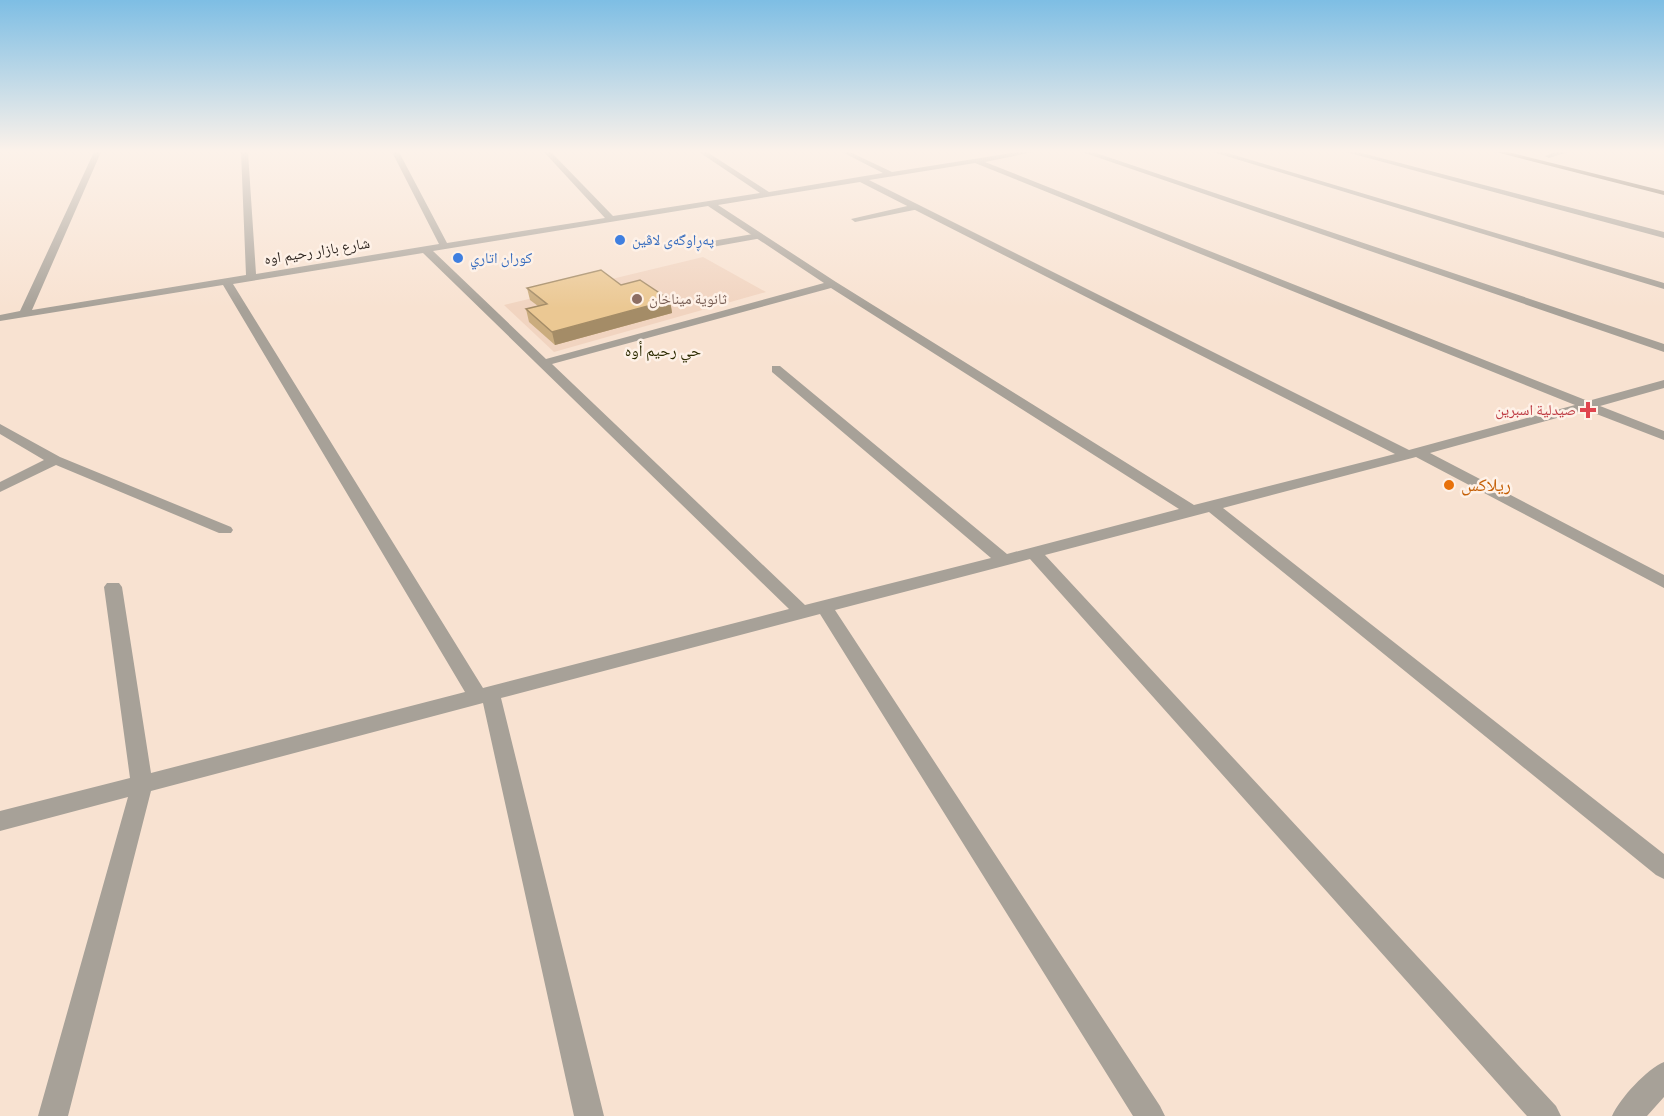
<svg xmlns="http://www.w3.org/2000/svg" width="1664" height="1116" viewBox="0 0 1664 1116" font-family="'Titillium Web','Noto Naskh Arabic',sans-serif">
<rect width="100%" height="100%" fill="#f8e2d1"/>
<path fill="#f1d4c0" d="M703,257L766,292L554,352L504,305Z"/>
<g fill="none" stroke-linecap="round" stroke-linejoin="round">
<path fill="#a7a198" fill-rule="evenodd" d="M916,204L920,207L919,209L855,222L851,219Z
M759,233L764,236L762,238L712,247L707,244L712,241Z"/>
<path fill="#a7a198" fill-rule="evenodd" d="M94,152H101L32,310L246,275L241,152H248L256,274L439,244L392,152H399L447,243L605,218L544,152H551L613,216L760,193L699,152H707L769,192L883,173L842,152H850L892,172L1018,152H1033L985,162L1588,401L1664,380V388L1600,406L1664,431V440L1586,410L1430,453L1664,575V588L1416,457L1223,508L1664,854V879L1656,875L1209,512L1045,555L1556,1106L1561,1116H1527L1030,559L835,610L1160,1106L1165,1116H1133L820,614L501,698L604,1116H574L483,703L151,791L68,1116H38L128,797L0,831V811L130,778L104,587L107,583H119L122,587L151,773L465,692L223,285L0,321V315L20,311ZM975,163L1575,405L1409,450L869,180ZM860,182L1395,454L1194,505L836,282L718,205ZM708,206L824,283L546,359L433,251ZM423,253L789,609L483,688L233,284ZM831,288L1179,509L1007,554L780,366H772V372L991,558L805,605L552,364Z
M1082,152H1093L1664,344V352Z
M1213,152H1224L1664,283V289Z
M1346,152H1358L1664,232V238Z
M1556,152H1568L1549,158L1545,156Z
M0,424L60,457L231,527L233,530L231,533H219L56,465L0,492V482L44,460L0,434Z
M1664,1062V1097L1647,1116H1612C1620,1098 1647,1069 1664,1062Z"/>
<path fill="#736758" fill-rule="evenodd" d="M1496,152H1508L1664,191V195Z"/>
</g>
<path fill="#caac7e" d="M621,285L670,300L672,313L555,345L529,322L526,309L538,306L530,300L527,288Z"/>
<path fill="#a48c67" d="M670,300L672,313L555,345L552,332Z"/>
<path fill="#ebc893" stroke="#a48c67" stroke-width="1.5" d="M601,270L621,285L640,280L670,300L552,332L526,309L547,304L527,288Z"/>
<linearGradient id="sky" x2="0" y2="1"><stop stop-color="#7ebee4"/><stop offset="0.49" stop-color="#fcf2ea"/><stop offset="1" stop-color="#fcf2ea" stop-opacity="0"/></linearGradient>
<rect width="1664" height="308" fill="url(#sky)"/>
<g fill="#3f7fe0" stroke="#fef1e7" stroke-width="2">
<circle cx="620" cy="240" r="6"/>
<circle cx="458" cy="258" r="6"/>
</g>
<circle fill="#8d6e63" stroke="#fef1e7" stroke-width="2" cx="637" cy="299" r="6"/>
<path fill="#e0444e" stroke="#fef1e7" stroke-width="2" d="M1585 401h6v6h6v6h-6v6h-6v-6h-6v-6h6z"/>
<circle fill="#e8710a" stroke="#fef1e7" stroke-width="2" cx="1449" cy="485" r="6"/>
<g text-anchor="middle" stroke-width="5" stroke-linejoin="round" paint-order="stroke">
<g font-size="15" fill="#366cbe" stroke="#fef1e7" text-anchor="start">
<text x="632" y="245">پەڕاوگەی لاڤین</text>
<text x="470" y="263">كوران اتاري</text>
</g>
<g font-size="15" fill="#312822" stroke="#fef1e7">
<text transform="translate(317 251) rotate(-9)" y="5">شارع بازار رحيم اوه</text>
</g>
<g font-size="15" fill="#785e54" stroke="#fef1e7" text-anchor="start">
<text x="649" y="304">ثانوية ميناخان</text>
</g>
<g font-size="15" fill="#be3a42" stroke="#fef1e7" text-anchor="end">
<text x="1576" y="415">صيدلية اسبرين</text>
</g>
<g font-size="16" fill="#2d2c02" stroke="#fef1e7">
<text x="663" y="356">حي رحيم أوه</text>
</g>
<g font-size="18" fill="#c56008" stroke="#fef1e7" text-anchor="start">
<text x="1461" y="491">ریلاکس</text>
</g>
</g>
</svg>
